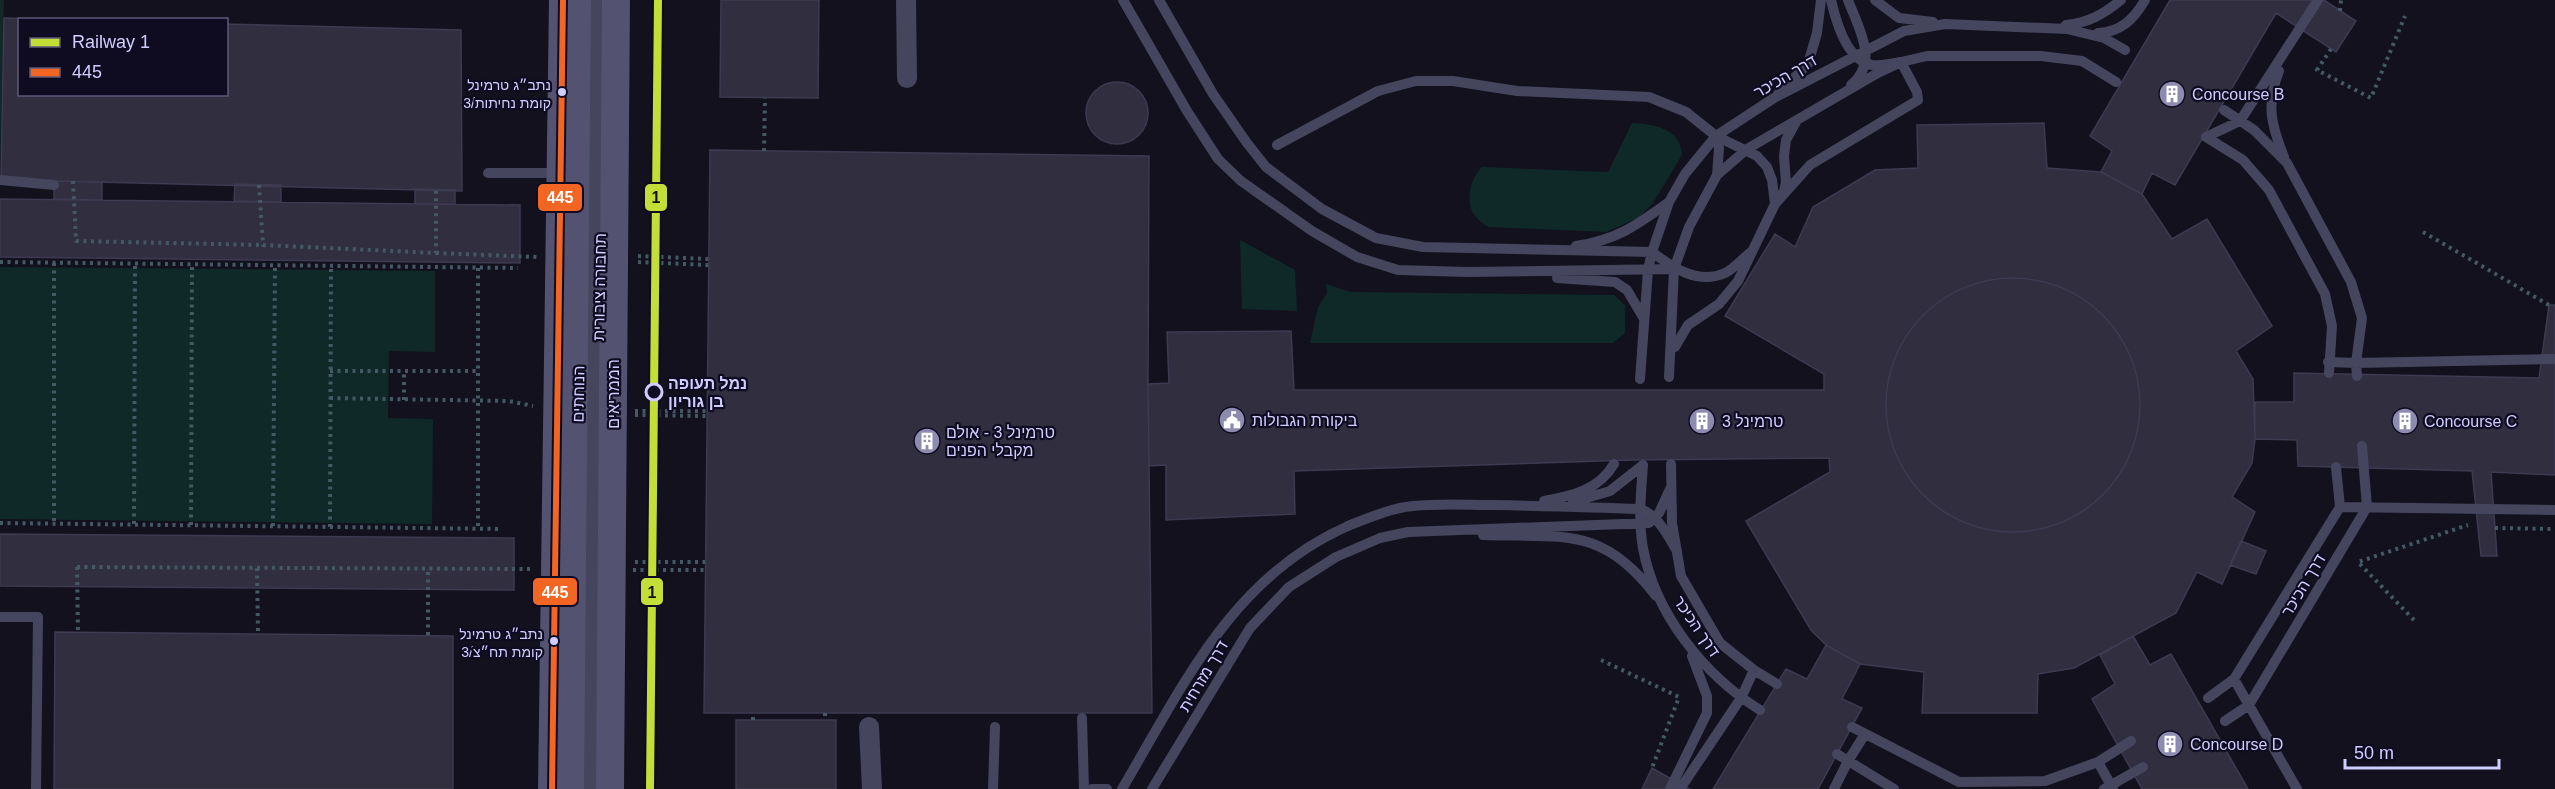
<svg xmlns="http://www.w3.org/2000/svg" width="2555" height="789" viewBox="0 0 2555 789" font-family="Helvetica,Heebo,sans-serif">
<rect width="100%" height="100%" fill="#12111d"/>
<path fill="#0f2928" d="M0,0H4L0,168Z
M1632,123C1653,124 1681,128 1682,155L1653,203L1638,218L1606,232L1488,227C1484,224 1479,221 1476,217C1464,204 1470,178 1482,167L1608,172Z
M1240,240L1295,270L1297,311L1242,309Z
M0,267L435,271V352L389,351L388,418L433,419L432,524L0,519Z
M1326,284L1350,292L1614,295L1625,305V333L1613,343H1310L1318,307L1327,293Z"/>
<path fill="#302e3f" stroke="#3d3a52" stroke-width="1.5" d="M721,0H819L818,98L720,97Z
M2170,0H2324L2356,21L2336,52L2276,13L2175,185L2152,173L2142,194L2101,172L2112,151L2090,136Z
M4,18L66,20H20V94H226V24L461,30L462,191L54,181L1,176Z
M1086 113a31 31 0 1 1 62 0a31 31 0 1 1-62 0Z
M2044,123L2047,168L2101,172L2142,194L2172,239L2207,219L2272,326L2236,351L2253,379L2255,439L2252,463L2232,497L2255,512L2222,584L2197,572L2176,613L2074,668L2038,674L2037,713H1922L1924,672L1860,664L1826,645L1811,630L1746,521L1830,472L1829,458L1632,460L1294,471L1295,514L1166,520V465L1149,466L1148,384L1169,383L1167,332L1291,331L1294,390H1824V374L1725,316L1775,234L1795,247L1813,207L1875,170L1918,168L1917,125Z
M710,150L1149,156L1148,384L1152,713H704Z
M54,181L102,182V200L54,199Z
M235,184L281,185V202L234,201Z
M415,189L455,190V204H415Z
M0,199L520,205V263L0,257Z
M1886 405a127 127 0 1 1 254 0a127 127 0 1 1-254 0Z
M2549,305H2555V475L2491,472L2497,556H2481L2472,471L2298,466L2297,440L2255,439V402H2294V373L2539,378Z
M0,534L514,538V590L0,586Z
M2241,541L2266,551L2256,574L2230,565Z
M55,632L453,636V789H54Z
M2133,636L2150,665L2171,654L2248,789H2142L2092,699L2115,684L2100,655Z
M1826,645L1860,664L1842,699L1862,708L1818,789H1713L1786,669L1807,679Z
M736,720H836V789H736Z
M1652,768L1689,789H1642Z"/>
<g fill="none" stroke-linecap="round" stroke-linejoin="round">
<path stroke="#455866" stroke-width="4" stroke-dasharray="3 4.5" stroke-linecap="butt" d="M2340,11L2341,0
M2331,49L2317,70L2371,98L2405,16
M764,151L765,98
M73,181L76,241L263,245
M259,185L263,245L436,253V190
M2423,232L2549,305
M0,262L518,268
M54,263V524
M478,268V529
M330,371H478
M330,398L509,401L533,406
M404,400V371
M0,523L502,529
M134,524L135,264
M191,525L192,264
M273,526L275,265
M330,527L331,266
M2495,528L2555,529
M77,567L78,633
M257,568L258,634
M2414,620L2358,562L2468,525
M428,635V569
M1601,660L1679,697L1652,768
M825,713V720
M753,720V713"/>
<path stroke="#45455e" stroke-width="10" d="M1123,0L1187,111L1218,159L1241,181L1312,231L1357,257L1398,270L1467,272L1674,269
M1159,0L1213,94L1247,143L1266,167L1322,209L1376,238L1423,247L1652,252C1673,268 1698,285 1725,273C1735,268 1743,258 1751,252
M1848,0C1858,27 1880,62 1851,85
M1875,0L1899,18L1933,22
M2066,25C2088,23 2104,14 2121,0
M2098,33C2121,32 2134,19 2145,0
M2279,71C2266,105 2271,124 2284,157
M1778,94L1808,64L1817,33L1821,0
M2224,110L2254,130L2287,163L2351,282L2362,318L2356,363L2357,376
M1716,136L1719,148L1717,175
M2206,137L2243,160L2269,190L2325,294L2332,326L2329,373
M2206,137L2240,121L2318,0
M1277,145L1378,91L1416,81H1453L1517,91L1649,97L1686,112L1716,136L1757,156L1767,167L1772,180L1775,204
M488,173H559
M0,180L54,185
M1775,204L1810,165L1918,100L1917,92L1901,62C1892,64 1881,66 1872,65C1847,61 1836,22 1831,0
M1576,246C1617,240 1637,225 1669,202
M1557,278L1615,282L1627,290L1643,317
M1675,347L1688,325L1719,304L1738,281L1775,204L1784,191L1786,183L1784,156L1786,140L1797,120
M2328,362L2356,363L2555,359
M1669,377L1674,269L1689,227L1717,175L1747,149L1876,74L1901,62L1927,56H2041L2082,61L2116,82
M1640,379L1648,270L1652,252L1669,202L1685,174L1716,136L1774,98L1904,31L1945,24L2067,29L2104,38L2125,50
M1671,464L1672,523L1681,576L1720,643L1754,670L1777,684
M1643,465C1641,492 1638,520 1643,548C1655,614 1704,675 1760,710
M1544,501C1572,496 1599,490 1614,464
M1573,502L1610,491L1643,465
M2340,507L2555,510
M1483,535C1564,538 1602,525 1656,596
M0,617H38L36,789
M2234,679L2297,789
M2208,698L2234,679L2340,507L2336,467
M1082,718L1084,789
M2225,721L2249,705L2367,507L2362,446
M1852,727L1959,782L2045,781L2098,762L2131,741
M1837,754L1894,789
M2098,762L2113,789
M993,789L995,727
M1092,789H1107
M1122,789C1183,686 1232,577 1348,526C1368,518 1391,508 1413,506C1440,503 1468,505 1495,505C1543,506 1591,507 1640,509C1658,515 1668,536 1677,551
M1152,789L1250,628L1289,587L1336,557L1380,538L1408,532L1649,523L1659,513L1670,489
M1670,789L1707,713V696L1692,656
M1680,789L1741,698L1754,670
M1834,789L1848,761L1865,734
M2104,789L2143,767"/>
<path stroke="#45455e" stroke-width="20" d="M906,0L907,78
M869,727L872,789"/>
<path stroke="#535271" stroke-width="28" d="M575,789L582,0"/>
<path stroke="#455866" stroke-width="4" stroke-dasharray="3 4.5" stroke-linecap="butt" d="M436,253L537,257
M638,256L708,259
M638,262L708,265
M635,411H706
M635,415L706,416
M635,562H705
M77,567L533,569
M633,570H705"/>
<path stroke="#45455e" stroke-width="20" d="M594,789L601,0"/>
<path stroke="#535271" stroke-width="28" d="M552,789L563,0
M610,789L616,0"/>
<defs>
<path id="bus-1" d="M552,789L563,0"/>
</defs>
<use href="#bus-1" stroke="#0f0c22" stroke-width="10"/>
<use href="#bus-1" stroke="#f26522" stroke-width="6"/>
<defs>
<path id="rail-1" d="M650,789L658,0"/>
</defs>
<use href="#rail-1" stroke="#0f0c22" stroke-width="12"/>
<use href="#rail-1" stroke="#c3df37" stroke-width="8"/>
</g>
<defs>
<symbol id="building-disc" viewBox="-11 -11 22 22"><circle r="9.5" fill="#8e8bb0" stroke="#0f0c22"/><path d="M-4-6H4V6H1V3H-1V6H-4ZM-2.5-4.3h1.7v1.8h-1.7ZM.8-4.3h1.7v1.8H.8ZM-2.5-1h1.7V.8h-1.7ZM.8-1h1.7V.8H.8Z" fill="#fff"/></symbol>
<symbol id="civic-disc" viewBox="-11 -11 22 22"><circle r="9.5" fill="#8e8bb0" stroke="#0f0c22"/><path d="M-.6-6.5H3V-4.5H.6V-3L4-1V1h2V6H-6V1h2V-1L-.6-3ZM-1.2 2.5V6h2.4V2.5Z" fill="#fff"/></symbol>
</defs>
<g fill-rule="evenodd">
<use href="#building-disc" x="2157" y="79" width="30" height="30"/>
<use href="#civic-disc" x="1217" y="405" width="30" height="30"/>
<use href="#building-disc" x="1687" y="406" width="30" height="30"/>
<use href="#building-disc" x="2390" y="406" width="30" height="30"/>
<use href="#building-disc" x="912" y="426" width="30" height="30"/>
<use href="#building-disc" x="2155" y="729" width="30" height="30"/>
</g>
<g fill="#d0cdff" stroke="#0f0c22" stroke-width="2">
<circle cx="562" cy="92" r="5"/>
<circle cx="554" cy="641" r="5"/>
</g>
<circle fill="#0f0c22" stroke="#d0cdff" stroke-width="3" cx="654" cy="392" r="8"/>
<g text-anchor="middle" stroke-width="4.5" stroke-linejoin="round" paint-order="stroke">
<g font-size="14" fill="#d0cdff" stroke="#0f0c22" text-anchor="end">
<text x="551" y="90">נתב״ג טרמינל<tspan x="551" dy="18">3/קומת נחיתות</tspan></text>
<text x="543" y="639">נתב״ג טרמינל<tspan x="543" dy="18">3/קומת תח״צ</tspan></text>
</g>
<g font-size="16" fill="#d0cdff" stroke="#0f0c22">
<text transform="translate(1785 76) rotate(-30)" y="6">דרך הכיכר</text>
<text transform="translate(599 287) rotate(-89)" y="6">תחבורה ציבורית</text>
<text transform="translate(578 394) rotate(-89)" y="6">הנוחתים</text>
<text transform="translate(613 394) rotate(-90)" y="6">הממריאים</text>
<text transform="translate(2303 585) rotate(-59)" y="6">דרך הכיכר</text>
<text transform="translate(1697 626) rotate(56)" y="6">דרך הכיכר</text>
<text transform="translate(1203 676) rotate(-59)" y="6">דרך מזרחית</text>
</g>
<g font-size="16" fill="#d0cdff" stroke="#0f0c22" text-anchor="start">
<text x="2192" y="100">Concourse B</text>
<text x="1252" y="426">ביקורת הגבולות</text>
<text x="1722" y="427">טרמינל 3</text>
<text x="2424" y="427">Concourse C</text>
<text x="946" y="438">טרמינל 3 - אולם<tspan x="946" dy="18">מקבלי הפנים</tspan></text>
<text x="2190" y="750">Concourse D</text>
</g>
<g font-size="16" font-weight="bold" fill="#d0cdff" stroke="#0f0c22" text-anchor="start">
<text x="668" y="389">נמל תעופה<tspan x="668" dy="18">בן גוריון</tspan></text>
</g>
</g>
<g stroke="#0f0c22" stroke-width="2">
<rect x="537" y="183" width="46" height="29" rx="6" fill="#f26522"/>
<rect x="644" y="183" width="24" height="29" rx="6" fill="#c3df37"/>
<rect x="532" y="577" width="46" height="29" rx="6" fill="#f26522"/>
<rect x="640" y="577" width="24" height="29" rx="6" fill="#c3df37"/>
</g>
<g font-size="16" text-anchor="middle" font-weight="bold" fill="#fff">
<text x="560" y="203">445</text>
<text x="555" y="598">445</text>
</g>
<g font-size="16" text-anchor="middle" font-weight="bold" fill="#111">
<text x="656" y="203">1</text>
<text x="652" y="598">1</text>
</g>
<rect x="18" y="18" width="210" height="78" fill="#0f0c22" stroke="#5c597a" stroke-width="1.5"/>
<rect x="30" y="38" width="30" height="9" fill="#c3df37" stroke="#5c597a" stroke-width="1.5"/>
<text x="72" y="48" font-size="18" fill="#d0cdff">Railway 1</text>
<rect x="30" y="68" width="30" height="9" fill="#f26522" stroke="#5c597a" stroke-width="1.5"/>
<text x="72" y="78" font-size="18" fill="#d0cdff">445</text>
<path d="M2345 759v9h154v-9" fill="none" stroke="#d0cdff" stroke-width="3"/>
<text x="2354" y="759" font-size="18" fill="#d0cdff" stroke="#0f0c22" stroke-width="4.5" paint-order="stroke">50 m</text>
</svg>
